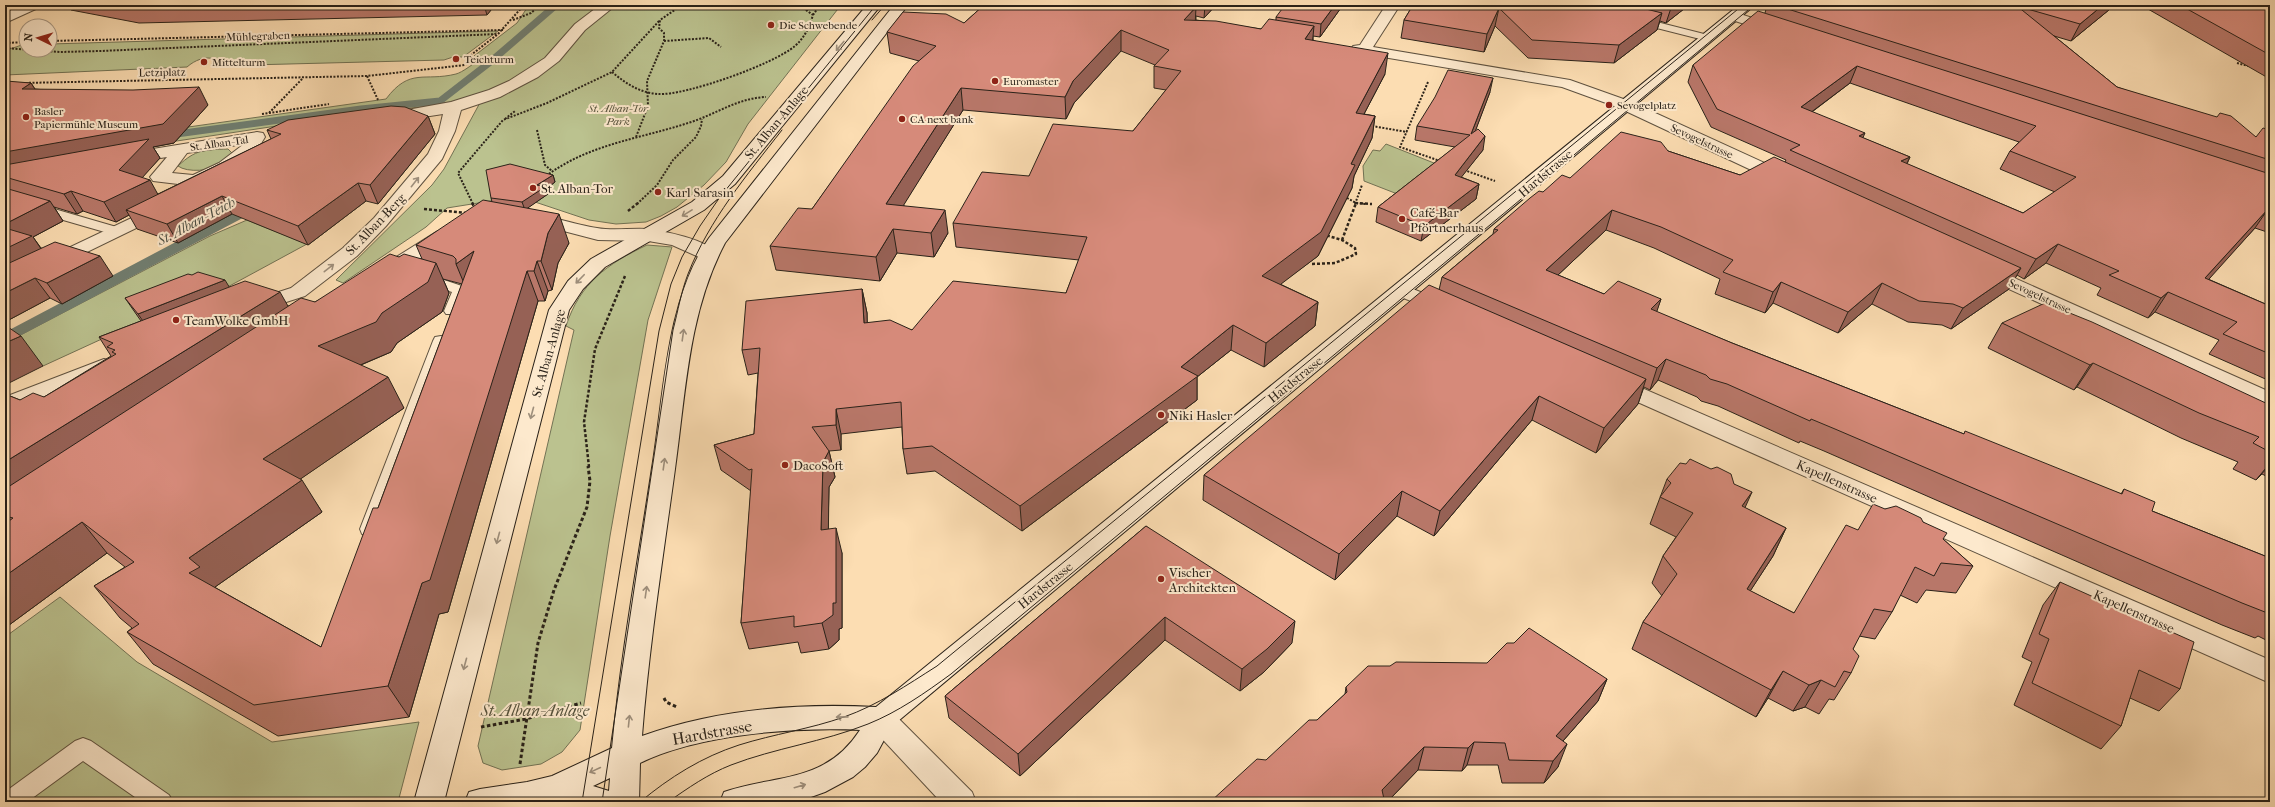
<svg xmlns="http://www.w3.org/2000/svg" width="2275" height="807" viewBox="0 0 2275 807" font-family="'IM FELL French Canon',serif">
<rect width="100%" height="100%" fill="#fcddb2"/>
<filter id="stains"><feTurbulence type="fractalNoise" baseFrequency=".005" numOctaves="4"/><feColorMatrix values="0 0 0 0 .2 0 0 0 0 .09 0 0 0 0 .02 0 0 0 .5 -.17"/></filter>
<radialGradient id="worn" r=".72"><stop offset=".6" stop-color="#630" stop-opacity="0"/><stop offset="1" stop-color="#630" stop-opacity=".3"/></radialGradient>
<path fill="#bbc28f" stroke="#727254" d="M529,5H841L748,124L726,162L704,185L677,207L661,216L646,222L616,224L589,220L529,200H497L447,208L426,227L343,283L336,280L432,185L444,169L482,99L431,104L430,106L370,112L130,148L139,134L386,99C410,67 424,82 456,74C463,72 471,65 478,61L474,56L517,23Z
M498,31L463,57H453L444,60L211,66L215,59C205,56 195,60 187,67L5,75V49C14,49 19,45 26,44V50H50V44Z
M1386,144L1439,165L1400,195L1364,181L1363,166L1373,150L1380,151Z
M228,149L232,153C228,156 225,161 221,164C212,171 187,173 178,166C196,149 204,150 228,149Z
M247,220L307,244L211,296L141,321L43,366L7,342L210,236Z
M647,245L672,247L648,320L610,536L580,730L562,752L541,764L502,770L483,763L478,746L574,330L566,326C580,283 607,264 647,245Z
M60,597L137,662L272,742L419,722L398,802H5V637Z"/>
<g fill="none" stroke-linecap="round" stroke-linejoin="round">
<path stroke="#707e71" stroke-width="7" d="M169,135L361,109L440,101L489,63L556,5"/>
<path stroke="#707e71" stroke-width="10" d="M5,338L247,210"/>
<defs>
<path id="lane" d="M1637,17L1712,36L1714,38L1708,41L1633,22L1631,20L1633,18Z
M37,204L120,228L122,231L115,235L32,211L30,208Z
M423,273L465,287L468,290L458,314H446L444,311L452,292L418,281L415,278L418,275Z
M441,336L447,337L449,341L378,529L376,534L369,536L362,534L360,529L433,341L435,337Z
M83,738L91,741L169,795L173,802H142L83,761L27,802H5V792L75,741Z"/>
<path id="street" d="M22,5H40L38,8L5,23V13Z
M600,5H616L585,30L559,61L538,77L500,97L461,110L455,131L442,159L386,226L357,256L305,296L255,312L248,310L245,306L248,302L291,288L343,248L374,218L428,154L439,131L443,114L391,122L385,120L383,117L385,114L451,102L489,90L509,81L545,58L575,24Z
M1386,5H1400L1373,47L1570,80L1629,101L1791,175L1794,179L1791,183H1779L1617,107L1562,87L1353,52L1351,49L1353,46L1360,45Z
M1734,12L1780,27L1782,30L1775,34L1729,19L1727,16Z
M257,132L263,133L265,137L254,155L231,171L201,185L195,186L153,181L150,177L167,157L128,163L122,162L119,158L122,154L128,153ZM244,144L219,163L193,175L172,173L187,153Z
M159,205L165,206L168,210L165,214L5,292V278Z
M535,213C556,218 577,225 597,228C613,231 630,228 647,229C664,231 707,239 717,254L715,258L708,260L701,258L672,245L648,241L598,240L529,222L526,218L529,214Z
M443,230L450,232L452,236L450,240L393,276L386,278L379,276L376,272L379,268L436,232Z
M1985,265L2270,392V408L1978,275L1975,271L1978,267Z
M1403,285L1450,304L1453,308L1450,312L1443,314L1396,295L1393,291L1396,287Z
M104,359L112,361L115,366L112,371L5,412V397Z
M1614,376L2270,660V683L1606,388L1603,383L1606,378Z
M881,707L891,711L972,792L976,802H941L871,727L867,719L871,711Z"/>
<path id="secondary" d="M867,5H881L735,184L704,210L605,267L583,289L569,310L444,802H414L549,310L568,281L591,259L692,202L723,176Z
M894,5H908L725,243C688,313 686,392 675,469C663,557 649,647 642,736C716,709 798,703 876,707L1739,5H1755L891,727L877,753L865,767L853,777L825,792L797,802H720L724,792C776,774 825,784 860,730C795,727 699,734 640,763L639,802H465L469,792L480,789L527,782L552,776L612,748C621,654 638,561 652,468C664,395 666,300 709,238ZM610,778L609,791L593,786Z"/>
</defs>
<use href="#lane" stroke="#5e513f" stroke-width="2"/>
<use href="#street" stroke="#5e513f" stroke-width="2"/>
<use href="#secondary" stroke="#2a2219" stroke-width="2"/>
<path stroke="#2a2219" stroke-width="2" stroke-dasharray="2 1.5" stroke-linecap="butt" d="M813,15L820,5
M513,20L531,13L540,5
M50,41L503,30
M664,41L709,38L721,47
M5,43L26,42
M5,48L60,52L100,51L498,34
M474,58L471,55L498,34L524,5
M2237,63L2248,66
M612,72C625,83 640,93 658,94C685,96 774,64 795,46C805,37 809,28 813,15L799,5
M367,76L378,100
M1428,82L1400,147L1440,161
M22,83L367,76L465,65L474,58L508,61
M269,113L303,78
M262,114L329,104
M505,119L515,111
M1372,126L1407,132
M537,130L545,165L552,171
M636,137L648,106L647,81L664,41V33L659,28L660,20L682,5
M1464,170L1495,181
M546,176C589,144 639,139 688,123C715,115 737,98 766,97
M1347,198L1356,203L1366,204
M473,204L458,173L503,120L547,103L612,72L660,20
M637,204L657,185L673,160L696,137L701,126L702,119
M1355,204L1362,185"/>
<path stroke="#2a2219" stroke-width="2.5" stroke-dasharray="3 2" stroke-linecap="butt" d="M472,203L475,208
M1355,203L1372,204
M424,209L467,213
M628,211L638,203
M1342,240L1356,203
M1312,264L1335,263L1356,254L1355,248L1342,240L1325,235
M589,467L584,422L595,349L625,276"/>
<path stroke="#2a2219" stroke-width="3" stroke-dasharray="3.5 2.5" stroke-linecap="butt" d="M664,698L666,702L677,707
M481,727L526,719L581,703
M520,764L538,643L554,590L587,507L590,481L588,466"/>
<use href="#lane" fill="#fde9cd" fill-rule="evenodd"/>
<use href="#street" fill="#fde9cd" fill-rule="evenodd"/>
<use href="#secondary" fill="#fde9cd" fill-rule="evenodd"/>
<path stroke="#2a2219" stroke-width="1" d="M872,20L885,5
M582,802L659,331L671,284L682,257L700,226L720,197L876,5
M602,802L673,330C678,311 681,292 688,274C709,220 747,175 782,130
M640,802C670,777 702,757 739,745C774,734 810,729 844,717C878,705 907,685 937,666L1743,5
M668,802C688,788 708,774 731,765C775,748 823,742 868,724C898,712 925,693 951,674L1754,5"/>
</g>
<path fill="#b87769" stroke="#2a2219" fill-rule="evenodd" d="M68,5H495L487,15L139,23L71,10Z
M984,5H1216L1204,18L1196,16V20L1261,29L1276,20V17L1343,5L1320,37L1313,36V40L1385,74L1364,114L1375,116L1372,138L1354,176L1352,188L1318,256L1280,284L1318,302L1315,326L1264,367L1231,350L1197,377V400L1022,531L935,471L907,474L903,449L902,427L841,434V450L829,451L835,477L829,487L828,529L842,553V628L839,629V640L829,649L801,653L798,642L749,649L741,623L751,491L721,470L714,445L754,434L758,373L748,375L742,350L862,289L867,313V323L912,330L1066,293L1079,260L956,247L953,223L1029,176L1133,131L1166,90L1154,88V66L1155,65L1121,51L1074,103L1066,119L963,110L903,205L948,233L934,257L897,253L880,281L776,270L770,246L812,209L919,61L890,53L887,32L964,23Z
M1413,5H1693L1691,6L1689,5L1666,23L1660,21L1657,30L1614,63L1528,58L1495,26L1484,52L1401,38L1404,20Z
M1767,5H2115L2071,41L2054,36L2117,87L2256,137L2270,130V233L2255,228L2208,279L2270,306V381L2209,354L2219,340L2155,312L2148,318L2097,295L2101,288L2046,263L2024,279L2017,275L2009,289L1951,329L1942,325L1908,322L1872,304L1838,333L1773,303L1765,313L1715,294L1720,279L1654,248L1606,230L1558,275L1604,294L1661,299L1656,312L1732,343L1964,434L2121,494L2124,489L2152,511L2270,558V642L2258,636L2255,638L2222,625L1824,451L1800,441L1799,443L1718,406L1701,401L1697,397L1658,380L1650,390L1644,387L1638,404L1596,453L1532,420L1434,536L1397,516L1335,580L1203,500L1204,475L1439,290L1442,277L1493,234L1494,229L1543,192L1570,178L1668,151L1740,175L1785,162L1786,160L1711,127L1688,82L1693,65L1765,13ZM1850,83L2019,142L2010,151L2000,169L2055,192L2023,213L1907,164L1910,157L1863,138L1812,112Z
M2141,5H2270V79Z
M5,82L31,83L35,89L208,105L174,143L153,147L160,158L142,177L158,194L271,139L267,130L428,116L435,134L378,204L366,201L308,245L232,214L178,243L137,229L129,215L116,222L83,211L77,214L54,207L63,221L33,237L41,248L113,276L62,304L50,298L5,322Z
M1490,92L1475,131L1483,150L1461,177L1479,184L1476,199L1421,241L1376,222L1378,207L1455,147L1415,140L1417,126Z
M553,175L555,182L546,189L548,194L527,208L569,243L558,263L552,290L548,291L545,301H538L448,612L439,614L409,717L278,736L153,664L127,632L132,628L120,618L94,586L125,567L107,553L5,628V394L20,400L44,397L111,356L99,337L141,321L125,298L229,287L288,306L315,302L399,257L422,259L416,245L492,202L491,198ZM443,279L462,284L378,508L321,647L216,588L215,587L322,512L300,479L404,408L361,365L391,352L397,343L442,312L449,293Z
M2002,323L2270,405V478L2262,474L2256,480L2233,469L2238,462L2181,438L2077,387L2074,390L1988,348Z
M1667,479L1734,484L1745,508L1786,528L1773,556L1750,591L1794,613L1858,530L1885,509L1923,522L1943,539L1973,566L1956,593L1926,590L1917,603L1900,595L1892,612L1875,639L1859,636L1853,649L1851,673L1834,700L1829,699L1819,714L1805,707L1793,711L1768,698L1756,717L1632,649L1643,622L1662,596L1652,583L1663,556L1676,537L1650,524Z
M1146,526L1292,643L1264,672L1240,691L1165,640L1020,776L949,718L945,696Z
M2060,582L2180,689L2159,711L2130,698L2121,726L2101,749L2014,705L2032,662L2022,657L2043,605Z
M1607,679L1598,701L1563,741L1558,767L1544,783H1502L1498,765H1467L1462,771L1418,770L1387,802H1210L1266,760L1317,720L1345,694L1346,687Z"/>
<path fill="#966155" stroke="#2a2219" d="M484,5H495L487,15Z
M1205,5H1216L1204,18Z
M1335,5H1343L1320,37L1321,24Z
M1672,5H1689L1666,23Z
M2103,5H2115L2071,41L2080,24Z
M1196,7L1195,27L1184,20Z
M1499,8L1495,26L1484,52L1487,34Z
M1662,13L1657,30L1614,63L1619,45Z
M1314,26L1312,47L1305,39Z
M1121,30V51L1074,103L1066,119L1065,97L1073,81Z
M1388,53L1385,74L1353,135L1356,113Z
M1857,66L1850,83L1794,125L1801,107Z
M1493,78L1490,92L1469,148L1471,134Z
M31,83L43,102L22,89Z
M199,87L208,105L174,143L153,147L160,158L133,188L150,180L161,200L126,210L129,215L116,222L104,202L119,170L5,174V152Z
M961,88L963,110L890,227L886,204Z
M428,116L435,134L378,204L370,185Z
M1375,116L1372,138L1354,176L1352,188L1318,256L1260,300L1262,276L1351,164Z
M1865,133L1857,151L1859,136Z
M1485,136L1483,150L1452,189L1455,175Z
M1910,157L1901,175V161Z
M553,175L555,182L546,189L548,194L525,210L522,202L537,185Z
M358,183L366,201L308,245L298,226Z
M1479,184L1476,199L1421,241L1424,226Z
M71,191L83,211L77,214L64,194Z
M222,196L232,214L178,243L167,224Z
M50,201L63,221L33,237L46,256L5,276V224Z
M2268,209L2255,228L2192,298L2205,278Z
M945,210L948,233L934,257L931,233Z
M1612,210L1606,230L1541,291L1546,270Z
M559,214L569,243L558,263L552,290L541,261L548,233Z
M893,229L897,253L880,281L876,257Z
M2058,244L2046,263L2024,279L2036,259Z
M474,251L468,293L456,264Z
M100,256L113,276L62,304L47,283Z
M537,261L548,291L545,301L534,271Z
M436,263L449,293L442,312L397,343L391,352L334,376L318,346L382,313Z
M2021,268L2009,289L1951,329L1963,308Z
M527,271L538,301L448,612L439,614L409,717L388,686L422,583Z
M35,278L50,298L5,322V293Z
M225,280L239,303L154,337L138,314Z
M1781,282L1773,303L1765,313L1773,292Z
M1882,283L1872,304L1838,333L1848,312Z
M862,289L867,313L868,348L864,323Z
M280,292L297,322L5,510V462Z
M2168,292L2155,312L2148,318L2161,298Z
M1661,299L1654,320L1651,309Z
M1318,302L1315,326L1264,367L1266,343Z
M1233,325L1231,350L1197,377V400L1022,531L1020,506L1181,367Z
M21,336L43,366L5,385V343Z
M1666,359L1658,380L1650,390L1657,368Z
M2093,363L2077,387L2074,390L2090,365Z
M388,377L404,408L283,491L263,459Z
M1646,379L1638,404L1596,453L1604,428Z
M1539,396L1532,420L1434,536L1440,511Z
M836,409L841,434V450L836,425Z
M829,451L835,477L829,487L828,555L821,530L823,462Z
M2270,463V465L2256,480Z
M302,480L322,512L215,587L223,598L189,573V558Z
M1402,491L1397,516L1335,580L1339,554Z
M1752,492L1740,519L1742,506Z
M82,522L107,553L5,628V576Z
M836,528L842,553V628L839,629V640L829,649L822,623L833,603Z
M1786,528L1773,556L1734,616L1747,589Z
M1165,617V640L1020,776L1018,754Z
M1295,621L1292,643L1264,672L1240,691L1242,669Z
M1783,671L1768,698L1756,717L1771,690Z
M1607,679L1598,701L1548,758L1556,736Z
M1821,680L1805,707L1793,711L1809,685Z
M1474,742L1467,765L1462,771L1468,748Z
M1567,744L1558,767L1544,783L1553,761Z
M1424,747L1418,770L1387,802H1379L1382,790Z"/>
<path fill="#d68a7a" stroke="#2a2219" fill-rule="evenodd" d="M984,5H1184L1196,7L1184,20L1216,21L1261,29L1269,19L1314,26L1305,39L1388,53L1356,113L1375,116L1351,164L1355,165L1321,232L1262,276L1318,302L1266,343L1233,325L1181,367L1198,376L1020,506L932,446L903,449L901,402L836,409V425L812,427L829,451L823,462L821,530L836,528V603H833V615L822,623L794,627V616L741,623L752,469L749,470L714,445L754,434L760,348L742,350L746,301L862,289L864,323L890,320L912,330L953,281L1066,293L1087,237L953,223L982,172L1029,176L1053,124L1133,131L1181,71L1154,66L1169,50L1121,30L1073,81L1065,97L961,88L886,204L945,210L931,233L893,229L876,257L770,246L798,208L812,209L913,66L936,46L887,32L903,12L946,14L964,23Z
M1285,5H1335L1321,24L1276,17Z
M1413,5H1630L1662,13L1619,45L1532,40L1499,8L1487,34L1404,20Z
M1775,5H2103L2080,24L2017,6L2117,87L2217,117L2220,113L2231,116L2256,137L2263,128L2270,130V160Z
M2180,5H2270V55Z
M1758,11L2270,174V209H2268L2205,278L2270,306V354L2223,334L2237,322L2168,292L2161,298L2109,275L2119,271L2058,244L2036,259L1790,150L1800,145L1717,109L1693,65ZM1857,66L2036,126L2010,151L2076,177L2023,213L1901,161L1910,157L1859,136L1865,133L1801,107Z
M1448,70L1493,78L1471,134L1478,129L1485,136L1455,175L1479,184L1424,226L1378,207L1470,135L1417,126L1435,97Z
M6,81L31,83L22,89L133,90L199,87L163,124L5,152V82Z
M391,106L405,107L428,116L370,185L358,183L298,226L222,196L167,224L126,210L281,134L267,130L288,120Z
M1621,132L1661,142L1668,151L1740,175L1774,157L2021,268L1963,308L1953,304L1919,301L1882,283L1848,312L1781,282L1773,292L1723,272L1733,260L1661,227L1612,210L1546,270L1604,294L1618,281L1661,299L1651,309L1732,343L1964,434L1965,431L2122,494L2124,489L2155,502L2152,511L2270,558V614L2242,603L1835,429L1811,419L1810,421L1727,384L1710,379L1706,375L1666,359L1657,368L1442,277L1498,230L1494,229L1530,198L1539,191L1543,192L1562,175L1570,178Z
M149,139L119,170L150,180L104,202L71,191L64,194L5,177V165Z
M510,164L553,175L537,185L545,187L522,202L491,198L486,170Z
M5,188L50,201L5,224Z
M483,200L559,214L548,233L541,261H537L534,271H527L430,580L422,583L388,686L254,705L127,632L139,624L94,586L134,562L82,522L5,576V524L13,518L5,516V489L301,298L315,302L390,254L399,257L404,254L436,263L428,282L382,313L376,322L318,346L388,377L263,459L302,480L189,558L200,567L189,573L321,647L373,508H378L474,251L456,264V259L453,256L416,245Z
M5,228L32,236L5,249Z
M55,242L100,256L47,283L35,278L5,293V265Z
M198,272L225,280L138,314L125,298L188,274L192,275Z
M245,281L280,292L5,462V394L20,400L33,393L44,397L116,354L112,352L115,350L107,347L113,343L99,337Z
M1429,285L1646,379L1604,428L1539,396L1440,511L1402,491L1339,554L1204,475Z
M2045,303L2092,322L2270,405V452L2253,443L2259,437L2199,413L2093,363L2090,365L2002,323Z
M5,325L21,336L5,343Z
M1690,459L1711,469L1717,467L1731,474L1734,484L1752,492L1742,506L1786,528L1747,589L1794,613L1846,525L1858,530L1873,504L1885,509L1896,506L1921,518L1923,522L1947,533L1943,539L1973,566L1941,563L1934,576L1915,567L1892,612L1874,609L1853,649L1859,656L1851,673L1844,671L1835,687L1821,680L1809,685L1783,671L1771,690L1643,622L1677,574L1663,556L1693,513L1660,497L1671,483L1667,479L1680,463L1686,464Z
M1146,526L1295,621L1267,649L1242,669L1165,617L1018,754L945,696Z
M2060,582L2194,642L2180,689L2139,670L2121,726L2032,683L2049,639L2039,634Z
M1529,628L1607,679L1556,736L1567,744L1553,761L1509,760L1505,743L1474,742L1468,748L1424,747L1382,790L1384,799L1380,802H1210L1257,759L1266,760L1309,720H1317L1347,692L1346,687L1368,666H1390L1396,662L1487,663L1507,643H1514Z"/>
<defs><path id="oneway-shaft" d="M-6 0H5M1.5-3L5.5 0L1.5 3" fill="none" stroke-width="1.6" stroke-linecap="round" stroke-linejoin="round"/></defs>
<g stroke="#9e8f7c">
<use href="#oneway-shaft" transform="translate(840 46) rotate(130)"/>
<use href="#oneway-shaft" transform="translate(415 182) rotate(-52)"/>
<use href="#oneway-shaft" transform="translate(687 213) rotate(148)"/>
<use href="#oneway-shaft" transform="translate(329 268) rotate(-38)"/>
<use href="#oneway-shaft" transform="translate(580 279) rotate(134)"/>
<use href="#oneway-shaft" transform="translate(683 335) rotate(-82)"/>
<use href="#oneway-shaft" transform="translate(532 413) rotate(105)"/>
<use href="#oneway-shaft" transform="translate(664 464) rotate(-82)"/>
<use href="#oneway-shaft" transform="translate(498 538) rotate(105)"/>
<use href="#oneway-shaft" transform="translate(646 592) rotate(-82)"/>
<use href="#oneway-shaft" transform="translate(465 664) rotate(105)"/>
<use href="#oneway-shaft" transform="translate(842 717) rotate(179)"/>
<use href="#oneway-shaft" transform="translate(629 721) rotate(-84)"/>
<use href="#oneway-shaft" transform="translate(595 770) rotate(155)"/>
<use href="#oneway-shaft" transform="translate(800 786) rotate(-16)"/>
</g>
<g fill="#8f2418" stroke="#fde9cd" stroke-width="1.5">
<circle cx="771" cy="25" r="4"/>
<circle cx="456" cy="59" r="4"/>
<circle cx="204" cy="62" r="4"/>
<circle cx="995" cy="81" r="4"/>
<circle cx="1609" cy="105" r="4"/>
<circle cx="26" cy="117" r="4"/>
<circle cx="902" cy="119" r="4"/>
<circle cx="533" cy="188" r="4"/>
<circle cx="658" cy="192" r="4"/>
<circle cx="1402" cy="219" r="4"/>
<circle cx="176" cy="320" r="4"/>
<circle cx="1161" cy="415" r="4"/>
<circle cx="785" cy="465" r="4"/>
<circle cx="1161" cy="579" r="4"/>
</g>
<g text-anchor="middle" stroke-width="4" stroke-linejoin="round" paint-order="stroke">
<g font-size="11" fill="#2a2219" stroke="#fde9cd" text-anchor="start">
<text x="779" y="29">Die Schwebende</text>
<text x="464" y="63">Teichturm</text>
<text x="212" y="66">Mittelturm</text>
<text x="1003" y="85">Euromaster</text>
<text x="1617" y="109">Sevogelplatz</text>
<text x="34" y="115">Basler<tspan x="34" dy="13">Papiermühle Museum</tspan></text>
<text x="910" y="123">CA next bank</text>
</g>
<g font-size="11" fill="#2a2219" stroke="#fde9cd">
<text transform="translate(258 36) rotate(-2)" y="4">Mühlegraben</text>
<text transform="translate(162 72) rotate(-1)" y="4">Letziplatz</text>
<text transform="translate(1702 141) rotate(25)" y="4">Sevogelstrasse</text>
<text transform="translate(219 143) rotate(-8)" y="4">St. Alban-Tal</text>
<text transform="translate(2040 296) rotate(25)" y="4">Sevogelstrasse</text>
</g>
<g font-size="11" font-style="italic" fill="#56523c" stroke="#fde9cd">
<text x="618" y="112">St. Alban-Tor<tspan x="618" dy="13">Park</tspan></text>
</g>
<g font-size="13" fill="#2a2219" stroke="#fde9cd">
<text transform="translate(776 122) rotate(-50)" y="5">St. Alban-Anlage</text>
<text transform="translate(1545 173) rotate(-40)" y="5">Hardstrasse</text>
<text transform="translate(375 224) rotate(-46)" y="5">St. Alban-Berg</text>
<text transform="translate(548 353) rotate(-74)" y="5">St. Alban-Anlage</text>
<text transform="translate(1295 379) rotate(-39)" y="5">Hardstrasse</text>
<text transform="translate(1837 481) rotate(24)" y="5">Kapellenstrasse</text>
<text transform="translate(1045 585) rotate(-39)" y="5">Hardstrasse</text>
<text transform="translate(2134 611) rotate(24)" y="5">Kapellenstrasse</text>
</g>
<g font-size="13" fill="#2a2219" stroke="#fde9cd" text-anchor="start">
<text x="541" y="193">St. Alban-Tor</text>
<text x="666" y="197">Karl Sarasin</text>
<text x="1410" y="217">Café-Bar<tspan x="1410" dy="15">Pförtnerhaus</tspan></text>
<text x="184" y="325">TeamWolke GmbH</text>
<text x="1169" y="420">Niki Hasler</text>
<text x="793" y="470">DacoSoft</text>
<text x="1169" y="577">Vischer<tspan x="1169" dy="15">Architekten</tspan></text>
</g>
<g font-size="14" font-style="italic" fill="#4d5045" stroke="#fde9cd">
<text transform="translate(196 221) rotate(-28)" y="5">St. Alban-Teich</text>
</g>
<g font-size="16" font-style="italic" fill="#56523c" stroke="#fde9cd">
<text x="535" y="716">St. Alban-Anlage</text>
</g>
<g font-size="16" fill="#2a2219" stroke="#fde9cd">
<text transform="translate(712 732) rotate(-10)" y="6">Hardstrasse</text>
</g>
</g>
<rect width="2275" height="807" fill="none" stroke="#fcddb2" stroke-width="20"/>
<rect x="6" y="6" width="2263" height="795" fill="none" stroke="#2a2219" stroke-width="2"/>
<rect x="10" y="10" width="2255" height="787" fill="none" stroke="#2a2219"/>
<g transform="translate(38 38) rotate(275)"><circle r="19" fill="#fde9cd" stroke="#a99985"/>
<path d="M0-3L7 15L0 10L-7 15Z" fill="#8f2418"/>
<text y="-6" font-size="11" font-weight="bold" text-anchor="middle" fill="#2a2219">N</text>
</g>
<rect width="100%" height="100%" filter="url(#stains)"/>
<rect width="100%" height="100%" fill="url(#worn)"/>
</svg>
